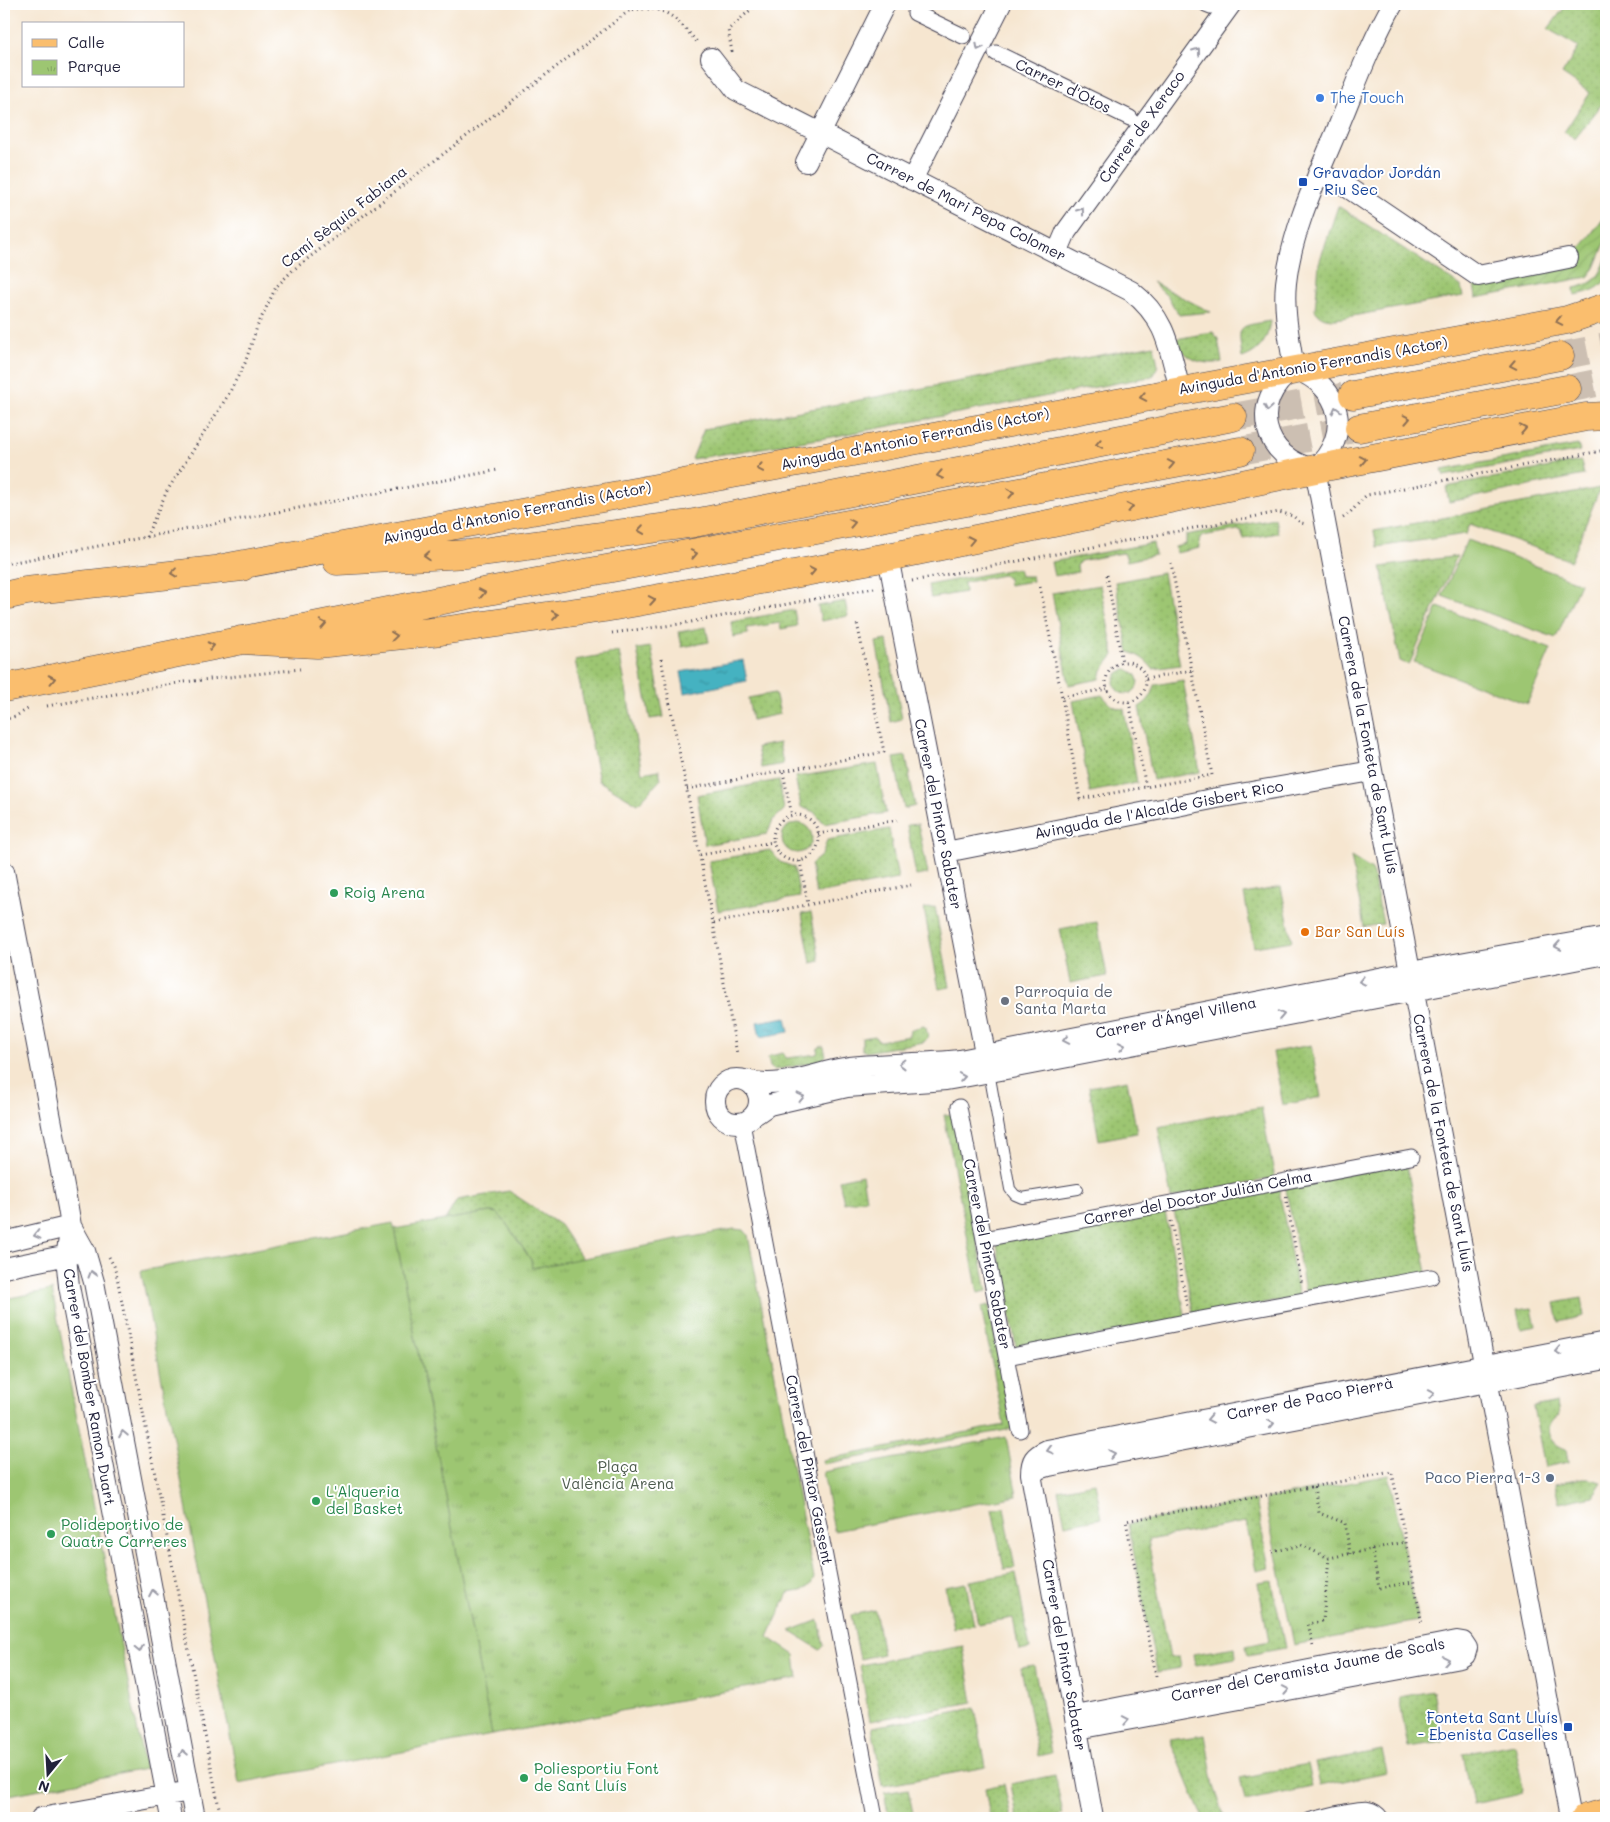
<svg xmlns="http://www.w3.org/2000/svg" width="1610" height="1822" viewBox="0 0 1610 1822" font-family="Mali,sans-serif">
<defs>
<pattern id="grass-dots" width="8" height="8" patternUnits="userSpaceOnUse" patternTransform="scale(1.25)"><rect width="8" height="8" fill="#9dc672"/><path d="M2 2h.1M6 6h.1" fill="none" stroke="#87aa64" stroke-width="1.8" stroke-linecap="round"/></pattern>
<pattern id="park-tufts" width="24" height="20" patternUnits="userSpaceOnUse" patternTransform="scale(1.25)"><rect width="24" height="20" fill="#9dc672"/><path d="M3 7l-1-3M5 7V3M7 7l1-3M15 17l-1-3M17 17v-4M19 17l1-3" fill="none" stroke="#87aa64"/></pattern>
<pattern id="garden-furrows" width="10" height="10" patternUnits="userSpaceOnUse" patternTransform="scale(1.25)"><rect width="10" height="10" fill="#9dc672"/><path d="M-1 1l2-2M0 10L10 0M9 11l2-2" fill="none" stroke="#87aa64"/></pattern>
<pattern id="water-ripples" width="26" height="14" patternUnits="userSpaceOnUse" patternTransform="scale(1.25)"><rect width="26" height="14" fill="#45b2c1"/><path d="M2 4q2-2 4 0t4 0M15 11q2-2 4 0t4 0" fill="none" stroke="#39909e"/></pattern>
</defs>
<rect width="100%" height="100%" fill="#fff"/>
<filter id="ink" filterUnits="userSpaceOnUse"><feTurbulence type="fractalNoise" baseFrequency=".02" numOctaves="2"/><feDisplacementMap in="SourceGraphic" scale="10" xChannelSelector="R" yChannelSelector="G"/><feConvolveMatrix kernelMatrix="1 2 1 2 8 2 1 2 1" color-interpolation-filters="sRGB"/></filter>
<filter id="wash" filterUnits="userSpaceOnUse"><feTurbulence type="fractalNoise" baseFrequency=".0096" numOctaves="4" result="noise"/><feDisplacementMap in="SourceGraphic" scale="20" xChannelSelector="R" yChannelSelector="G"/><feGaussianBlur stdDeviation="1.12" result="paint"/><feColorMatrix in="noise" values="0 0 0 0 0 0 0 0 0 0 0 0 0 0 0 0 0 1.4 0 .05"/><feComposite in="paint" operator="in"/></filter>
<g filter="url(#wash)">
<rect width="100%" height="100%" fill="#f6e6d0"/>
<path fill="url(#grass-dots)" stroke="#607456" d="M1567,4H1596L1602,8L1606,4V99L1575,139L1564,132L1590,93L1562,74L1579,47L1548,29Z
M1338,206L1461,286L1463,296L1336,319C1327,319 1320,318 1315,310L1319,263Z
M1152,282L1211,312L1179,315L1167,296Z
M1270,321C1268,340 1260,352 1242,358C1238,324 1236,327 1270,321Z
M1213,332L1218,339L1222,362C1201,366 1184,359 1176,339Z
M1154,345L1158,365L1154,375L1149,377L831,437L692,459L704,429Z
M1578,445L1580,451L1444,476L1442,470Z
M1581,461L1584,475L1449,502L1446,487Z
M1600,488L1571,561L1470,524L1466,534L1377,547L1374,531Z
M1275,519L1278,533L1244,539L1241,531L1238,530L1202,536L1199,541L1200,548L1176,553L1175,547L1186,544V535Z
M1153,543L1155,555L1127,561L1125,554L1122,553L1080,561L1077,566L1078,572L1054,576L1051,562Z
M1457,556L1409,665L1400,661L1381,567Z
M1018,568L1020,576H1032L1033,581L1009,585L1008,579L1003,575L967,582L964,583L965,592L931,598L928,585Z
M1163,573L1180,665L1153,669C1146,660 1140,656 1129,652L1115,582Z
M1100,585L1114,655L1102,670L1100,679L1069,685L1052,593Z
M845,601L848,616L821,621L818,606Z
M794,610L797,626L781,629L780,623L747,628L748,634L733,637L731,622Z
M706,627L709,642L682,647L679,632Z
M887,640L902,719L891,722L876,642Z
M651,647L664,717L650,719L637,649Z
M619,652L642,773L659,770L661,779L638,804L599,781L575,660Z
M1114 682a12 12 0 1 1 24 0a12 12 0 1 1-24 0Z
M1183,680L1200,772L1153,780L1139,707C1149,701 1152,696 1155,685Z
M775,693L780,714L752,720L748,698Z
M1102,695C1109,703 1113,708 1124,709L1137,783L1090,792L1073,701Z
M779,743L783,764L761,768L757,747Z
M906,756L915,806L904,809L894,758Z
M877,764L886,813L824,824L814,812L801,807L795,777Z
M779,780L784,810L773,820L767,834L705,845L697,795Z
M782 838a15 15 0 1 1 30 0a15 15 0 1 1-30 0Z
M918,824L928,874L916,876L907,825Z
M889,829L898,879L816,894L811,864L822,855L827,840Z
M770,850L780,862L794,867L800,897L718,911L709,861Z
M1351,857L1372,870L1383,924L1364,927Z
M1281,887L1292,941L1254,947L1244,894Z
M935,907L950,987L939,989L924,909Z
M811,912L820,961L811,963L802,914Z
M1097,922L1107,976L1070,983L1060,929Z
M924,1026L926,1028L928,1037L924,1042L866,1052L862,1049V1038L875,1036L877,1040L880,1041L909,1036L910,1030L912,1029Z
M1311,1045L1321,1097L1283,1105L1273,1052Z
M822,1046L824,1047L826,1056L822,1061L774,1070L770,1067L768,1058L770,1056L783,1053L785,1058H788L817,1054L818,1048Z
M1127,1080L1137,1133L1099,1140L1089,1087Z
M1261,1107L1275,1178L1171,1198L1158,1127Z
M953,1114L987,1291L978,1293L944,1115Z
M1406,1161L1427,1273L1306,1296L1285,1184Z
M862,1175L866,1199L844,1203L839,1180Z
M1278,1185L1299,1297L1194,1317L1173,1205Z
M509,1191L560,1225L586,1264L531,1279V1260L503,1219L497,1213L490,1212L445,1220L457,1200Z
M1164,1207L1186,1319L1017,1352L996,1240Z
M1581,1298L1584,1316L1559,1322L1555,1303Z
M989,1305L1012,1429L823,1464L822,1460L1004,1425L981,1307Z
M1532,1308L1536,1326L1521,1329L1517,1310Z
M1557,1402L1559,1415C1542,1425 1549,1444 1566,1449L1568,1462L1545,1467L1533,1407Z
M1582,1479H1591L1602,1482L1593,1496L1559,1503L1555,1484Z
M1095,1483L1102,1518L1065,1525L1058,1490Z
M1256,1500L1269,1568L1256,1571L1246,1522L1148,1540L1170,1658L1179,1657L1181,1668L1157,1672L1128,1524Z
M1004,1507L1015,1568L1004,1569L992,1509Z
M1016,1573L1030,1649L1019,1651L1013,1618L978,1624L970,1581Z
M1272,1581L1285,1648L1248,1655L1246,1646L1269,1641L1258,1583Z
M966,1583L974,1625L953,1628L945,1587Z
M875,1610L883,1654L860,1659L851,1615Z
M819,1620L824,1646L820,1650L790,1631Z
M963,1646L973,1702L870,1721L860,1665Z
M1235,1647L1236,1658L1195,1665L1193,1654Z
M1034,1666L1051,1753L1038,1756L1021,1668Z
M1433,1691L1443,1742L1408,1747L1399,1697Z
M975,1708L986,1767L883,1786L872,1727Z
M1205,1735L1214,1786L1225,1818H1203L1170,1740Z
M1514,1744L1523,1788L1522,1793L1517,1795L1473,1804L1463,1754Z
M1382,1750L1387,1772L1320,1786L1315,1763Z
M1307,1764L1312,1787L1245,1801L1240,1778Z
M1055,1775L1063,1815L1048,1818H1017L1011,1784Z
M1004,1784L1011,1818H990L985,1788Z
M908,1789L914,1818H889L884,1793Z"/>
<path fill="url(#park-tufts)" stroke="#607456" d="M490,1212L497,1213L503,1219L531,1260L532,1268L734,1229L744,1230L748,1235L814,1578C809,1592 800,1591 788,1593L768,1637L795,1655L798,1678L492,1735L394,1229Z
M1006,1437L1017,1496L834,1531L823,1472Z
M1389,1475L1418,1621L1294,1645L1265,1499Z"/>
<path fill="url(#garden-furrows)" stroke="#607456" d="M1606,214V241L1595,268L1588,277L1476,298L1474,285L1581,265L1578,248L1582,246Z
M1606,259C1606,265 1607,271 1606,276C1604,289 1586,293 1575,295L1574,288C1594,284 1599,278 1606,259Z"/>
<path fill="#9dc672" stroke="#607456" d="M1467,540L1580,583L1556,638L1442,596Z
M1438,607L1551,649L1527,704L1414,662Z
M393,1223L492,1735L239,1783L141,1271Z
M52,1290L145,1769L4,1796V1299Z"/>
<path fill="url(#water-ripples)" stroke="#346a7e" d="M743,660L747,681L685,693L681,672Z
M786,1017L789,1032L760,1037L757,1022Z"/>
</g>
<g filter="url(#ink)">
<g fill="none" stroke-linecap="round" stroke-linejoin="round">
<path stroke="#ccbfb2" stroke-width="28" stroke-dasharray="28 14" stroke-linecap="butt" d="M1560,356L1606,347
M1567,389L1606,381
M1233,417L1353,395
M1240,451L1359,428"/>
<defs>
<path id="service" d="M989,1072L1010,1189L1015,1195L1022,1198L1078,1189
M1309,1818C1323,1815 1356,1805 1368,1807C1375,1808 1380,1812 1384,1818"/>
<path id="pedestrian" d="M1206,4L1211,6
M915,13L963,36
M996,53L1130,118
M959,1107L1020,1430
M742,1123L875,1818
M984,1239L1411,1157
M1007,1357L1190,1321L1431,1277"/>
<path id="minor" d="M711,58L736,90L1131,291C1167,319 1169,348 1180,390
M806,162L885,4
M1318,174L1338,181L1478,276L1568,258
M912,180L1001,4
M1057,253L1066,232L1231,4
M1294,369C1290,341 1283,312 1286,283C1292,228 1318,176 1339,125C1356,84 1371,42 1393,4
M1294,369C1342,386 1353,434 1315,469
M1293,370C1248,401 1262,459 1315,469
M1315,469L1570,1818
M888,557L988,1068
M946,852L1217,798L1372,771
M4,871L68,1208L71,1226L66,1257L69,1286L171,1818
M715 1101a22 22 0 1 1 44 0a22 22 0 1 1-44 0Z
M745,1080C782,1090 814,1072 850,1067C887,1063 923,1064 960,1060L1410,972L1606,937
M756,1114L769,1105L847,1087L946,1080L969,1076L1606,954
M71,1226L85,1251L94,1282L195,1818
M4,1242L71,1226
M4,1268L78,1253
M1031,1474L1039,1469L1049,1466L1606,1359
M1076,1716L1457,1641L1463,1642L1467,1648L1465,1655L1460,1658L1078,1729
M41,1818L179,1793
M1093,1818L1031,1474C1031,1460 1034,1456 1047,1450L1606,1342"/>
<path id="primary" d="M1353,395L1560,356
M1359,428L1567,389
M337,561L467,554L689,524L1233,417
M223,568L1567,320L1606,307
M4,596L26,591L242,567
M241,640L317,644L441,631L604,608L888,557L1315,469L1586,417L1606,416
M4,688L483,592L1240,451
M1585,1818L1606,1813"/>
</defs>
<use href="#service" stroke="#423f51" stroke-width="12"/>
<use href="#pedestrian" stroke="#423f51" stroke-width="17"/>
<use href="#minor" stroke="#423f51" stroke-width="22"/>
<use href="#primary" stroke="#423f51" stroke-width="29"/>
<path stroke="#423f51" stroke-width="3" stroke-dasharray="1 4" stroke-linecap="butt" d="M732,52L728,30L757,4
M1343,518C1353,512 1358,502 1367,495L1606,450
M146,537L167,491L227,397L245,363L257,327L276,287L293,270L630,10C669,5 674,17 699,44
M4,564L498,470
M1107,575L1122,662
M912,581L1279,512L1293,516L1301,523L1306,524
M1040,587L1062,697L1080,799L1212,775L1171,563
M612,633L680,624L874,588
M661,659L713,923L911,885
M1106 682a20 20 0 1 1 40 0a20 20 0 1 1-40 0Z
M1146,679L1193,670
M1062,697L1107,689
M1129,702L1146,787
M47,706L184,682L300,669
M4,720L16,716L28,709
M783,772L792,816
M687,789L884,752L857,623
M773 838a23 23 0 1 1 46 0a23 23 0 1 1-46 0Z
M818,834L897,820
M700,855L773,842
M800,861L808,904
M713,923L737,1054
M1286,1197L1302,1285
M1171,1221L1187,1306
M109,1257L114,1266L117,1277L221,1818
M1314,1487L1319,1513L1345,1523L1350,1554
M1372,1549L1379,1588L1413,1582
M1272,1552L1301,1545L1329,1558L1405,1542
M1313,1645L1308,1624L1323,1621L1329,1558
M1156,1676L1126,1521L1392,1472L1422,1624"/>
<use href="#service" stroke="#fff" stroke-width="10"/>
<use href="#pedestrian" stroke="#fff" stroke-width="15"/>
<use href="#minor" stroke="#fff" stroke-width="20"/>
<use href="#primary" stroke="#fabe6e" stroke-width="28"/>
</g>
<defs><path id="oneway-chevron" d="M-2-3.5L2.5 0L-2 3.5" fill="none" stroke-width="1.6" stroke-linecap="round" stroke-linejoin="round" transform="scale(1.25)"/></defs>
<g stroke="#9c9ca7">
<use href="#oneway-chevron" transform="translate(979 47) rotate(117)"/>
<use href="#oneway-chevron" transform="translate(1197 51) rotate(-54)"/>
<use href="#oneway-chevron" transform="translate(1081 211) rotate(-54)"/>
<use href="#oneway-chevron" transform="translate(1268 408) rotate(99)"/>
<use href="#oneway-chevron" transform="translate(1336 410) rotate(-105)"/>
<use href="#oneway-chevron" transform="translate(1558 946) rotate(170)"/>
<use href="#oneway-chevron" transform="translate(1362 981) rotate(169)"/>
<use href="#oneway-chevron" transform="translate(1281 1015) rotate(-11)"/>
<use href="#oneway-chevron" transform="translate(1066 1040) rotate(169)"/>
<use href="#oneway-chevron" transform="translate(1122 1046) rotate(-11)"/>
<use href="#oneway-chevron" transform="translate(902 1064) rotate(179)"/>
<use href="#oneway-chevron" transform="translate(962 1077) rotate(-9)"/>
<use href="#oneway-chevron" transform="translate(801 1097) rotate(-13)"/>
<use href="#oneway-chevron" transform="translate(37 1235) rotate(166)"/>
<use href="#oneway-chevron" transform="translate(92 1274) rotate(-106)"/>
<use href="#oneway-chevron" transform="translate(1558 1351) rotate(169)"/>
<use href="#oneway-chevron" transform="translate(1431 1394) rotate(-11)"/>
<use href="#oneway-chevron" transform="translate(1210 1419) rotate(169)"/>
<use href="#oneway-chevron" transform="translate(1271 1424) rotate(-11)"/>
<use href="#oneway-chevron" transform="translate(123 1434) rotate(-101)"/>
<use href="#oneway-chevron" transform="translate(1050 1450) rotate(165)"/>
<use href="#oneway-chevron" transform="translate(1112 1454) rotate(-11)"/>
<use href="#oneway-chevron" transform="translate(153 1593) rotate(-101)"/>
<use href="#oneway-chevron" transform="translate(139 1649) rotate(79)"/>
<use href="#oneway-chevron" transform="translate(1446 1660) rotate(-10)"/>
<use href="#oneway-chevron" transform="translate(1286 1690) rotate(-11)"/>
<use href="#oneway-chevron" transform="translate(1126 1720) rotate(-11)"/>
<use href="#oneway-chevron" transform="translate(183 1753) rotate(-101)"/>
</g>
<g stroke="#8e7054">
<use href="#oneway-chevron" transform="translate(1559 321) rotate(169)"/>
<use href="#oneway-chevron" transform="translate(1513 365) rotate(169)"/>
<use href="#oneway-chevron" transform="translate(1143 397) rotate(169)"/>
<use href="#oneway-chevron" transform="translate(1407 419) rotate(-11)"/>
<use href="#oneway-chevron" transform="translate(1523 429) rotate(-11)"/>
<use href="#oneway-chevron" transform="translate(1099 444) rotate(169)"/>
<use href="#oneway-chevron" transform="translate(1363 460) rotate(-11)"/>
<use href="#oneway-chevron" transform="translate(1171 464) rotate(-11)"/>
<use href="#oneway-chevron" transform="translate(760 468) rotate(169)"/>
<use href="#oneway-chevron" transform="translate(940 475) rotate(169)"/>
<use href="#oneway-chevron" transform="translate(1011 493) rotate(-11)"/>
<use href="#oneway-chevron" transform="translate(1130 507) rotate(-12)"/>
<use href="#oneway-chevron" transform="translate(852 523) rotate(-11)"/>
<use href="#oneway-chevron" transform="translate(641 530) rotate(172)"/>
<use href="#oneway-chevron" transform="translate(971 540) rotate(-12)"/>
<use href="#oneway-chevron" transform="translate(694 554) rotate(-11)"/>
<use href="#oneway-chevron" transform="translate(427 556) rotate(177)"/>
<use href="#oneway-chevron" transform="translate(812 571) rotate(-11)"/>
<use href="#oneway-chevron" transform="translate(174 573) rotate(173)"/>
<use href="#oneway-chevron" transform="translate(482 593) rotate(-11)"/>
<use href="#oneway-chevron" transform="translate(652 600) rotate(-10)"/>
<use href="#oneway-chevron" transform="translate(555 615) rotate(-8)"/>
<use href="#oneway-chevron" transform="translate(323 624) rotate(-11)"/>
<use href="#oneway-chevron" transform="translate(394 636) rotate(-6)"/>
<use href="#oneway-chevron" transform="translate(211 646) rotate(-12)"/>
<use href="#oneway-chevron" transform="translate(52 679) rotate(-12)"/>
</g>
</g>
<circle fill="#3f7fe0" stroke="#fff" stroke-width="2" cx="1320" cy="98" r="5"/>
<g fill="#1a4fb4" stroke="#fff" stroke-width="2">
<rect x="1298" y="177" width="10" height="10" rx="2.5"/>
<rect x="1563" y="1722" width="10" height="10" rx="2.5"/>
</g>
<g fill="#2e9e5b" stroke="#fff" stroke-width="2">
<circle cx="334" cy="893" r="5"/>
<circle cx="316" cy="1501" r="5"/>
<circle cx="51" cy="1534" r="5"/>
<circle cx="524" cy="1778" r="5"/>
</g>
<circle fill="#e8710a" stroke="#fff" stroke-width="2" cx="1305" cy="932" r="5"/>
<circle fill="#6b7280" stroke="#fff" stroke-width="2" cx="1005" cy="1001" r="5"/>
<circle fill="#5c6f8a" stroke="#fff" stroke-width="2" cx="1550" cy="1478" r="5"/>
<g text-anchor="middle" stroke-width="4" stroke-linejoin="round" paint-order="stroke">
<g font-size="15" fill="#22223b" stroke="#fff">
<text transform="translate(1063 86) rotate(26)" y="5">Carrer d'Otos</text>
<text transform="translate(1142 127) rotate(-54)" y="5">Carrer de Xeraco</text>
<text transform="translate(966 207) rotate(27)" y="5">Carrer de Mari Pepa Colomer</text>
<text transform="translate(344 217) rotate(-38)" y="5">Camí Sèquia Fabiana</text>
<text transform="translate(1313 366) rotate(-10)" y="5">Avinguda d'Antonio Ferrandis (Actor)</text>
<text transform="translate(915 439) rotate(-11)" y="5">Avinguda d'Antonio Ferrandis (Actor)</text>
<text transform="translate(517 513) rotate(-11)" y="5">Avinguda d'Antonio Ferrandis (Actor)</text>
<text transform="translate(1368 745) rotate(79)" y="5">Carrera de la Fonteta de Sant Lluís</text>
<text transform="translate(1159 810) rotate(-11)" y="5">Avinguda de l'Alcalde Gisbert Rico</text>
<text transform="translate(938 814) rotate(79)" y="5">Carrer del Pintor Sabater</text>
<text transform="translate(1176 1018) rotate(-11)" y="5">Carrer d'Ángel Villena</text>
<text transform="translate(1443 1143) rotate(79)" y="5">Carrera de la Fonteta de Sant Lluís</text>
<text transform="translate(1198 1198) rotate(-11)" y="5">Carrer del Doctor Julián Celma</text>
<text transform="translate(987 1254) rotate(79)" y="5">Carrer del Pintor Sabater</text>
<text transform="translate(89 1387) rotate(80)" y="5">Carrer del Bomber Ramon Duart</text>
<text transform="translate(1310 1399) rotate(-11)" y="5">Carrer de Paco Pierrà</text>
<text transform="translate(809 1470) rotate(79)" y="5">Carrer del Pintor Gassent</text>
<text transform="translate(1064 1655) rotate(80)" y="5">Carrer del Pintor Sabater</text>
<text transform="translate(1308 1670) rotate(-11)" y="5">Carrer del Ceramista Jaume de Scals</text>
</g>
<g font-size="15" fill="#366cbe" stroke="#fff" text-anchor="start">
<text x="1330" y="103">The Touch</text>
</g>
<g font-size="15" fill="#164399" stroke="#fff" text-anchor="start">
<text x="1313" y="178">Gravador Jordán<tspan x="1313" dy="17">- Riu Sec</tspan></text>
<text x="1558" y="1723" text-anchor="end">Fonteta Sant Lluís<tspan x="1558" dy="17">- Ebenista Caselles</tspan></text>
</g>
<g font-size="15" fill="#27864d" stroke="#fff" text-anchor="start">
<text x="344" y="898">Roig Arena</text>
<text x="326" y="1497">L'Alqueria<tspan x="326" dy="17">del Basket</tspan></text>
<text x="61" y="1530">Polideportivo de<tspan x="61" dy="17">Quatre Carreres</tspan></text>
<text x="534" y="1774">Poliesportiu Font<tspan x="534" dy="17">de Sant Lluís</tspan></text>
</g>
<g font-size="15" fill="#c56008" stroke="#fff" text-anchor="start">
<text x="1315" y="937">Bar San Luís</text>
</g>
<g font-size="15" fill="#5b616d" stroke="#fff" text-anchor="start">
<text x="1015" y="997">Parroquia de<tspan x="1015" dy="17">Santa Marta</tspan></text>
</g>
<g font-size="15" fill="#4d5b4e" stroke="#fff">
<text x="618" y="1472">Plaça<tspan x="618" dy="17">València Arena</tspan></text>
</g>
<g font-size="15" fill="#4e5e75" stroke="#fff" text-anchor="end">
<text x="1540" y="1483">Paco Pierra 1-3</text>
</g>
</g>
<rect width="1610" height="1822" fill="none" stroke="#fff" stroke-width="20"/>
<rect x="22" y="22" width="162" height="65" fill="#ffffff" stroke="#a7a7b1"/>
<rect x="32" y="39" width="25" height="8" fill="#fabe6e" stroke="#a7a7b1"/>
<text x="68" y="48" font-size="15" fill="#22223b">Calle</text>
<rect x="32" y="60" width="25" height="15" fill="url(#park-tufts)" stroke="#a7a7b1"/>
<text x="68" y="72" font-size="15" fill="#22223b">Parque</text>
<g transform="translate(48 1774) rotate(198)" stroke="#ffffff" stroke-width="4" paint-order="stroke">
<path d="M0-4L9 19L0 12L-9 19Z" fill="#22223b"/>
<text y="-8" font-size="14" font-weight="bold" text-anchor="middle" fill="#22223b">N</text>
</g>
</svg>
